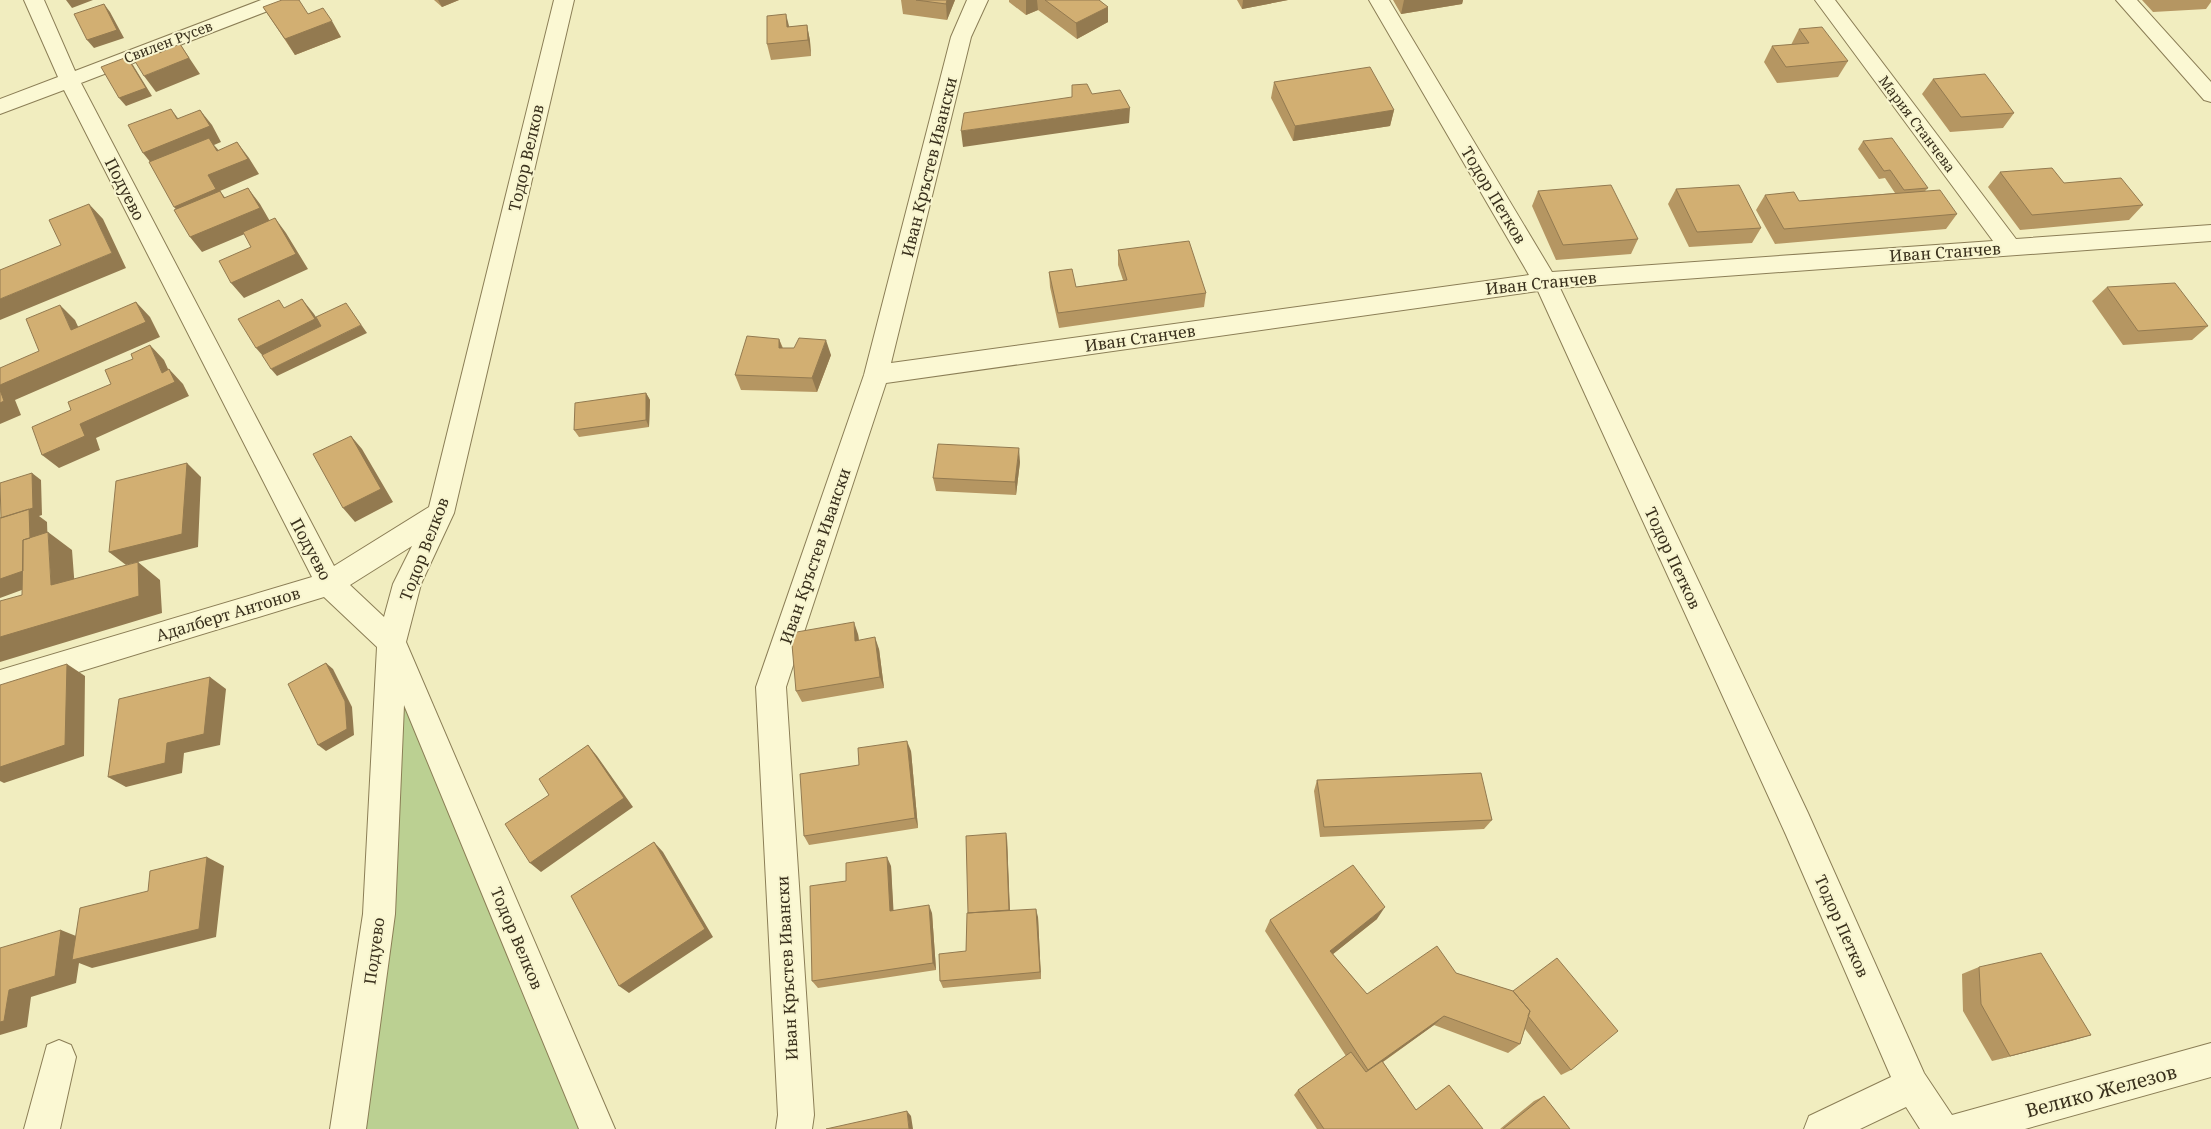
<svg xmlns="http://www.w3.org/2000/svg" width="2211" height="1129" viewBox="0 0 2211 1129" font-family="'Noto Serif',serif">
<rect width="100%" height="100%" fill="#f1edbf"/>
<path fill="#bbd092" d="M392,642L597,1129H348Z"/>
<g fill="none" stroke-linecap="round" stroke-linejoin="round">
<defs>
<path id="minor" d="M24,0H44L75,71L261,0H289L286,4L81,83L334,566L429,507L554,0H574L454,513L421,584L406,642L615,1129H579L404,705L395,914L366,1129H330L363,914L377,647L324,597L0,696V670L312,577L64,90L0,114V99L58,77ZM412,546L393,584L384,617L350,585Z
M967,0H988L971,37L891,363L1529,275L1369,0H1389L1552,272L1993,241L1815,0H1835L2016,239L2211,225V241L1560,288L1808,813L1924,1073L1952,1115L2211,1043V1077L2025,1129H1920L1906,1107L1860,1129H1804L1809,1116L1891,1077L1786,835L1538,291L886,383L786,687L814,1115L812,1129H776L778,1115L756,687L864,375L951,37Z
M2116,0H2137L2211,82V102L2204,100Z
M59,1040L71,1045L76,1057L60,1129H24L47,1045Z"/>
</defs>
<use href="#minor" stroke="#8b7e56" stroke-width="2"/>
<use href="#minor" fill="#fbf8d3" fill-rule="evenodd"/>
</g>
<path fill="#b59662" d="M434,0H459L442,7Z
M901,0H955L947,20L903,14Z
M1009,0H1099L1108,7V22L1077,39L1038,10L1026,15L1009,2Z
M1237,0H1288L1242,9Z
M1393,0H1463L1462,4L1401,14Z
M2142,0H2211V2L2206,9L2153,12Z
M263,7L308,14L341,37L295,55Z
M807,25L810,41L811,56L771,60L767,44L789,27Z
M1799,29L1848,61L1838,77L1777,83L1764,62L1772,46L1791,45Z
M1933,79L2014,113L2003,128L1950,132L1922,94Z
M1274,82L1394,110L1390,126L1293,141L1271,98Z
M1863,141L1928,188L1925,191L1957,214L1946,229L1775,244L1756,210L1765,195L1799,201L1895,193L1885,178L1879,179L1858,149Z
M2000,172L2064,183L2143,205L2129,220L2020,230L1988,187Z
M1676,189L1761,228L1752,243L1689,247L1668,204Z
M1538,191L1638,239L1631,254L1556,260L1532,206Z
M1118,250L1206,293L1204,307L1059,328L1050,287L1049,272L1076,287L1123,280L1118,265Z
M2107,287L2208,326L2192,340L2123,345L2092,301Z
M779,339L783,348L831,355L817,392L741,390L735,375Z
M646,393L650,400L649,427L579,437L574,430Z
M1020,462L1016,495L936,491L933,478Z
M858,634L859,640L879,649L884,688L802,702L796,691Z
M911,751L918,828L809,845L804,836L859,765Z
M1317,780L1492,820L1484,829L1320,837L1314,791Z
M1007,838L1010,910L1038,917L1041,979L943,988L940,981L966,951L968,913Z
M891,866L893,910L932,913L936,970L818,988L812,981L846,881Z
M1377,919L1333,954L1367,994L1456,973L1513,991L1571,1070L1561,1075L1525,1029L1520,1044L1508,1053L1434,1025L1383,1062L1416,1110L1449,1085L1483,1129H1317L1294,1095L1298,1090L1346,1056L1265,931L1270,920Z
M1979,967L2091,1035L1992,1061L1963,1011L1962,974Z
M1544,1096L1570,1129H1500L1534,1101Z"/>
<path fill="#937a50" d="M66,0H93L72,8Z
M438,0H459L442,7Z
M947,0H955L947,20L946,4Z
M1026,0H1037L1038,10L1026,15Z
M1243,0H1288L1242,9Z
M1404,0H1463L1462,4L1401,14Z
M104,4L110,12L124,38L94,48L87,40Z
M1108,7V22L1077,39L1076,23Z
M786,14L790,30L791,43L787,27Z
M332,21L341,37L295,55L285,39Z
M807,25L810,41L811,56L808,40Z
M180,44L200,74L156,92L144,76L169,66Z
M127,57L133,65L152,96L126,106L119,98Z
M1130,108L1129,123L963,147L961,131Z
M171,109L183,125L200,110L212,125L221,142L214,145L221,153L155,168L143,153L177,119Z
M1394,110L1390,126L1293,141L1295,126Z
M237,142L249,158L259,174L220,191L232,207L187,222L174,207L208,175Z
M248,188L260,204L271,223L202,252L190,237Z
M89,204L103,219L126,268L0,320V299L112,253Z
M275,218L286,233L308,269L244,298L231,283Z
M302,299L314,314L327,334L268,362L256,348Z
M136,302L150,317L160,337L15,400L21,415L0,424V385Z
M346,303L367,333L277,376L271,369L361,325Z
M60,305L75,320L86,344L71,330Z
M779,339L784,353L779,348Z
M826,340L831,355L817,392L812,378Z
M150,345L164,360L174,382L169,369L183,384L189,396L96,438L100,450L59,468L42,455L80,424L162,373Z
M646,393L650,400L649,427L646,420Z
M351,436L362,449L393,502L355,522L343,508Z
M1019,448L1020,462L1016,495L1015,482Z
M187,463L201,477L198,547L126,565L109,552Z
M32,473L41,480L42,515L39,516L47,522L49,580L0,598V579L10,525Z
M48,532L72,550L76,603L51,585Z
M138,562L160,580L162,613L0,662V637Z
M854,622L858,634L860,653L855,641Z
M875,637L879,649L884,688L880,677Z
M326,663L333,669L352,707L354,735L326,751L318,745Z
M67,664L85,676L84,756L4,783L0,781V767Z
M210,677L226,689L220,745L184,753L182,773L126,787L108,777L167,743Z
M907,741L911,751L918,828L915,818Z
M588,745L597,756L633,807L541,872L530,863Z
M1006,833L1007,838L1010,918L1009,914Z
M654,842L663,852L713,937L629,993L619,986Z
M207,857L224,866L216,937L92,968L79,963L76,983L31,997L27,1027L0,1035V1022L9,990L61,930L81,938Z
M887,857L891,866L894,919L890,911Z
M929,905L932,913L936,970L933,963Z
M1385,907L1377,919L1323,962L1330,951Z
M1036,909L1038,917L1041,979L1040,972Z
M1444,1016L1434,1025L1360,1078L1368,1070Z
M2091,1035L2071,1041L1992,1061L2010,1056Z
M907,1111L911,1116L913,1129H909Z"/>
<path fill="#d2af72" stroke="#937a50" d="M282,0H299L308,14L323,8L332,21L285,39L263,7Z
M916,0H947L946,4Z
M1045,0H1099L1108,7L1076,23Z
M104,4L117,30L87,40L74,14Z
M786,14L787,27L807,25L808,40L767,44V16Z
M1822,27L1848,61L1786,67L1772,46L1809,43L1799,29Z
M180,44L189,58L144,76L133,58L157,49L159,53Z
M127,57L146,88L119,98L101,67Z
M1370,67L1394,110L1295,126L1274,82Z
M1985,74L2014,113L1961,117L1933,79Z
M1087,84L1092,94L1120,90L1130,108L961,131L964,113L1072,97V85Z
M171,109L177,119L200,110L210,126L143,153L128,125Z
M209,138L217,151L237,142L248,159L208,175L216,189L174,207L149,162Z
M1892,138L1928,188L1904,190L1890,170L1884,171L1863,141Z
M2052,168L2064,183L2121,178L2143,205L2032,215L2000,172Z
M1611,185L1638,239L1563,245L1538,191Z
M1739,185L1761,228L1697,232L1676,189Z
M248,188L260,208L190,237L174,210L220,191L224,198Z
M1940,190L1957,214L1784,229L1765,195L1794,192L1799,201Z
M89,204L112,253L0,299V270L61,245L49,220Z
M275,218L296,254L231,283L219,261L251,247L243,232Z
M1189,241L1206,293L1058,313L1049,272L1072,269L1076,287L1127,280L1118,250Z
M2175,283L2208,326L2138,331L2107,287Z
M302,299L315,319L256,348L238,319L279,300L284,308Z
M136,302L146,322L0,385V368L39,351L26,319L60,305L71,330Z
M346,303L361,325L271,369L262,355L321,326L316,317Z
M747,336L779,339V348H794L799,338L826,340L812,378L735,375Z
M150,345L162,373L169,369L175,382L80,424L85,436L42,455L32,427L71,410L68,402L111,384L105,370L133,359L131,354Z
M0,390L4,401L0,403Z
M646,393V420L574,430L575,403Z
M351,436L381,489L343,508L313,454Z
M938,444L1019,448L1015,482L933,478Z
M187,463L182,534L109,552L116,481Z
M32,473L33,508L1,518L0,483Z
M29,509L30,538L23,540V571L0,579V518Z
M48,532L51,585L138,562L139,596L0,637V601L22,595L23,540Z
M854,622L855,641L875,637L880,677L796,691L791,633Z
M326,663L345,701L347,729L318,745L288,684Z
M67,664L65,745L0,767V685Z
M210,677L204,734L167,743L165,763L108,777L119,699Z
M907,741L915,818L804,836L800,774L859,765L858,748Z
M588,745L624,798L530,863L505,824L549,795L539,779Z
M1481,773L1492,820L1324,827L1317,780Z
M1006,833L1009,910L968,913L966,836Z
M654,842L705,929L619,986L571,896Z
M207,857L199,929L72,960L80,908L148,891L150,871Z
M887,857L890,911L929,905L933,963L812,981L810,886L846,881V863Z
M1353,865L1385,907L1330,951L1367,994L1437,946L1456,973L1513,991L1530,1011L1520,1044L1444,1016L1368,1070L1270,920Z
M1036,909L1040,972L940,981L939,954L966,951L967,913Z
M61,930L55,976L9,990L4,1021L0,1022V948Z
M2041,953L2091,1035L2010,1056L1981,1004L1979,967Z
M1557,958L1618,1031L1571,1070L1528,1016L1530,1011L1513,991Z
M1351,1052L1366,1072L1382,1061L1416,1110L1449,1085L1483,1129H1324L1298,1090Z
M1544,1096L1570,1129H1503Z
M907,1111L909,1129H826Z"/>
<g text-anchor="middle" stroke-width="4" stroke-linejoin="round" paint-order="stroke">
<g font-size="14" fill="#39301c" stroke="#f8f5cf">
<text transform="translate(168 42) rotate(-21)" y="5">Свилен Русев</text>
<text transform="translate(1917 124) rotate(53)" y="5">Мария Станчева</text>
</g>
<g font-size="16" fill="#39301c" stroke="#f8f5cf">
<text transform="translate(526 158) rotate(-77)" y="6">Тодор Велков</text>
<text transform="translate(929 167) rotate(-76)" y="6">Иван Кръстев Ивански</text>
<text transform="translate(125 189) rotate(63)" y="6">Подуево</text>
<text transform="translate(1494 195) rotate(59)" y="6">Тодор Петков</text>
<text transform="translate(1945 252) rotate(-4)" y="6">Иван Станчев</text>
<text transform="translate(1541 283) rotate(-6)" y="6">Иван Станчев</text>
<text transform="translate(1140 338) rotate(-8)" y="6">Иван Станчев</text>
<text transform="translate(311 549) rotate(62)" y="6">Подуево</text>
<text transform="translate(424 549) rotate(-69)" y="6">Тодор Велков</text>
<text transform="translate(815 556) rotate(-71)" y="6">Иван Кръстев Ивански</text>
<text transform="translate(1673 558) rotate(65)" y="6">Тодор Петков</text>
<text transform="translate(228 614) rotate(-17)" y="6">Адалберт Антонов</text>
<text transform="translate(1842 926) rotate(66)" y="6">Тодор Петков</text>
<text transform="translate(517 938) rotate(67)" y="6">Тодор Велков</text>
<text transform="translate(374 951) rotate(-82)" y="6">Подуево</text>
<text transform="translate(787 968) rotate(-93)" y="6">Иван Кръстев Ивански</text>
</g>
<g font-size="19" fill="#39301c" stroke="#f8f5cf">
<text transform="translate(2101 1091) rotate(-15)" y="7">Велико Железов</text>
</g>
</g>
</svg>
